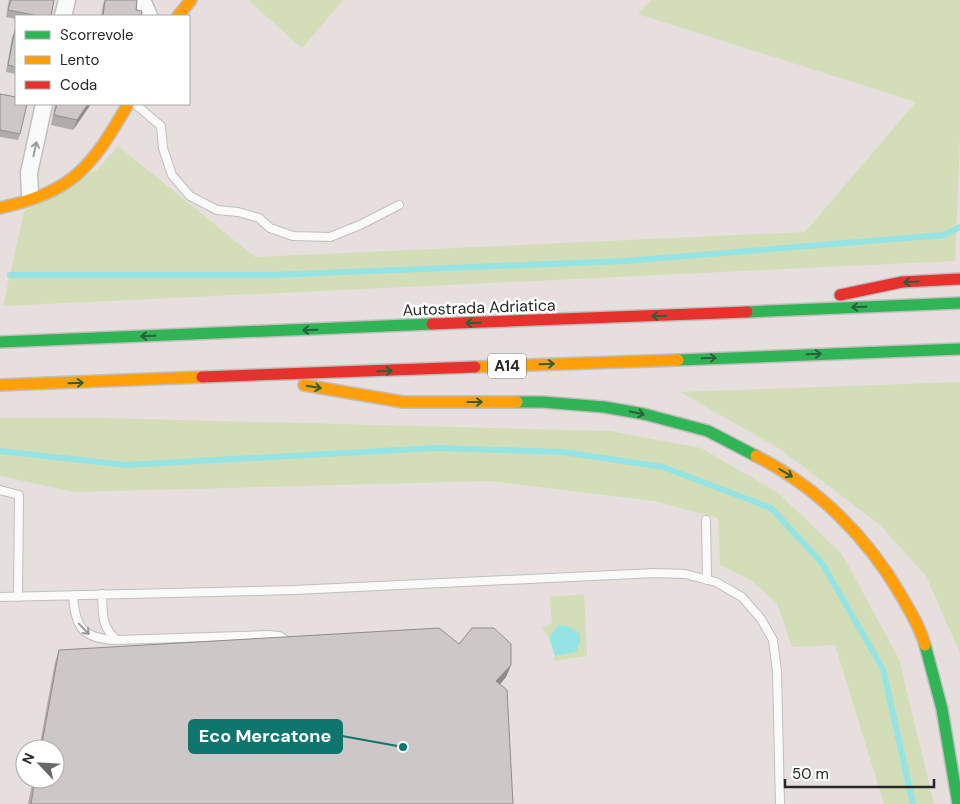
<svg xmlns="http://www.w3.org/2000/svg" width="960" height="804" viewBox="0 0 960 804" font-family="'DM Sans',sans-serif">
<rect width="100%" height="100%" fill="#e6dfde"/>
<path fill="#d3deb8" d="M248,0H343L302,48Z
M651,0H960V140L955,261L3,306L24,211L98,169L118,146L255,257L805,232L916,102L638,14Z
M960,382V653L926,576L879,524L780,449L680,392Z
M0,418H103L610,431L701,448L777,492L842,554L899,659L934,804H884L835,645L792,647L777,603L752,581L720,565L718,518L654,501L489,481L74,492L0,476Z
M584,594L587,656L554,661L555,656L576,652L558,625L549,638L542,628L552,623L550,597Z"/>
<path fill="#95e4e3" d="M558,625L568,626L580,634V642L576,652L555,656L549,638Z"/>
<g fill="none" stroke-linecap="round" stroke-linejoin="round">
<path stroke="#95e4e3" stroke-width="6" d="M10,275H271L625,261L944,235L960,227
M0,451L126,465L435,448L563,452L663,467L771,508L822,563L883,669L913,804"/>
<defs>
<path id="lane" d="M135,104L161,126L163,148L172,175L190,196L217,210L238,212L259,218L270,228L293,236L330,237L360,225L399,205
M0,490L19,495L18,597
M706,520L707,580
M102,594C103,614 101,627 117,640
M73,595C75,628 83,639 117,640L268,635L279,636L289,642
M0,597L294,590L655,573L685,574L716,582L742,597L761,619L773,640L777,671L780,804"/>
<path id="street" d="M142,0L149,16
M63,16L67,0
M30,194L29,173L44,104"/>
<path id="fast" d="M747,312L960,303
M0,342L432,324
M678,360L960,349
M517,402H542L604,407L644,414L708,431L756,456
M925,645L942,709L958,804"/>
<path id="slow" d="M178,16L191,0
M0,208C74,191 91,168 128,104
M475,367L678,360
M0,385L202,377
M304,385L403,402H517
M756,456C818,487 868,538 902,597C911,613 920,627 925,645"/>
<path id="jam" d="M840,295L902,282L960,279
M432,324L747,312
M202,377L475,367"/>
</defs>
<use href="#lane" stroke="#c0bebf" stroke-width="10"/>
<use href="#street" stroke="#c0bebf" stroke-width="19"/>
<use href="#fast" stroke="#c0bebf" stroke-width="14"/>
<use href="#slow" stroke="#c0bebf" stroke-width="14"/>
<use href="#jam" stroke="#c0bebf" stroke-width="14"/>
<use href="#lane" stroke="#fbfafa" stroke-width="8"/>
<use href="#street" stroke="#fbfafa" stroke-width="16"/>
<use href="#fast" stroke="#30b455" stroke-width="11"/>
<use href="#slow" stroke="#ff9f0a" stroke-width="11"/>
<use href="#jam" stroke="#e5322d" stroke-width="11"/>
</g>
<path fill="#b0acab" d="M9,0H54L51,16H16V19L6,17Z
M105,0H137L136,10L141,16H101L103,4Z
M15,30L16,31V74L6,72L12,37Z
M0,94L20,134L18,140L0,137Z
M55,104H91L73,130L51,125Z
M459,644L511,665L506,677L500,684L513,804H28L33,779H55V749H39L55,662L59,650Z"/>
<path fill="#908c8b" d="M88,104H91L73,130L77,120Z
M511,665L506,677L492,694L496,681Z"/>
<path fill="#cdc8c7" stroke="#908c8b" d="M11,0H54L51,16H39L8,10Z
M105,0H137L136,10L142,11L141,16H103Z
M15,30L16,31V67L8,65Z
M0,94L16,97V104H27L20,134L0,130Z
M57,104H88L77,120L54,115Z
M439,628L459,644L472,628H494L511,644V665L496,681L507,690L513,804H31L35,779H55V749H41L59,650Z"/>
<defs><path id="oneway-shaft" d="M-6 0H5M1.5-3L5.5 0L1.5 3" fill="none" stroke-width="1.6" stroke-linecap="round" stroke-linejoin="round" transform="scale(1.25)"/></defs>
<g stroke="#9c9b9b">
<use href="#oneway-shaft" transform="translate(35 149) rotate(-78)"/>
<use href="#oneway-shaft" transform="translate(84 629) rotate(46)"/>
</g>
<g stroke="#2b5f39">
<use href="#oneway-shaft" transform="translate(911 282) rotate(177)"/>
<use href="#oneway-shaft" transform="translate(859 307) rotate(178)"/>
<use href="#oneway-shaft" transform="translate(659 316) rotate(178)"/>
<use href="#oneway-shaft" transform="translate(473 323) rotate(178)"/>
<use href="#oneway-shaft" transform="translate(310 330) rotate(178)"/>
<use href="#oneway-shaft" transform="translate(148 336) rotate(178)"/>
<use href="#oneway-shaft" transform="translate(814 354) rotate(-2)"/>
<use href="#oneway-shaft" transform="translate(709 358) rotate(-2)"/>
<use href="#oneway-shaft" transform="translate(547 364) rotate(-2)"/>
<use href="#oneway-shaft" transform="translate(385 371) rotate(-2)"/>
<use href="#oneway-shaft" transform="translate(76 383) rotate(-2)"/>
<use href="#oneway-shaft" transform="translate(314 387) rotate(10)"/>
<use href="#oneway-shaft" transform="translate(475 402)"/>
<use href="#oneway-shaft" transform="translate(637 413) rotate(11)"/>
<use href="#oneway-shaft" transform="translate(786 473) rotate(31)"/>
</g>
<g text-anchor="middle" stroke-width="5" stroke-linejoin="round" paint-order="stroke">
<rect fill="#fff" stroke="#686868" stroke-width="1" x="488" y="353.5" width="38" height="25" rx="4"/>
<g font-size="15" font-weight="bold" fill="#272727">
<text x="507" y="371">A14</text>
</g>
<g font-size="16" fill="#272727" stroke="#fff">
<text transform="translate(479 307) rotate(-2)" y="6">Autostrada Adriatica</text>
</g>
</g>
<path fill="none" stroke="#0f766e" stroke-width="2" d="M403 747L342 736"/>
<circle fill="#0f766e" stroke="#fff" stroke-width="2" cx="403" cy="747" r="5"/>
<rect fill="#0f766e" stroke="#0f766e" stroke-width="2" x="189" y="720" width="153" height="33" rx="5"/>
<g font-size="18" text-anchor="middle" font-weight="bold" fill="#fff">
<text x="265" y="742">Eco Mercatone</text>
</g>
<rect x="15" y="15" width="175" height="90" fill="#ffffff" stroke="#a9a9a9"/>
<rect x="25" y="31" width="25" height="8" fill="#30b455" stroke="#a9a9a9"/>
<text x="60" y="40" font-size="15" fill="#272727">Scorrevole</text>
<rect x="25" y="56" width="25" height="8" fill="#ff9f0a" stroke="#a9a9a9"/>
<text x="60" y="65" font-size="15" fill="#272727">Lento</text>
<rect x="25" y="81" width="25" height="8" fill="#e5322d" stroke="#a9a9a9"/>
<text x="60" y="90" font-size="15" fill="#272727">Coda</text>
<g transform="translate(40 764) rotate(295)"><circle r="24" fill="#ffffff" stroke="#a9a9a9"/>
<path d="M0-4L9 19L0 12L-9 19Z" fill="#6a6767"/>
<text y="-8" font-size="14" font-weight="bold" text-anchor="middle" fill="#272727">N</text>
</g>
<path d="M785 779v8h149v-8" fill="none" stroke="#272727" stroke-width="2.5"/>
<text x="792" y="779" font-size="15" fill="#272727" stroke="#ffffff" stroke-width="4" paint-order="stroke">50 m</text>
</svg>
